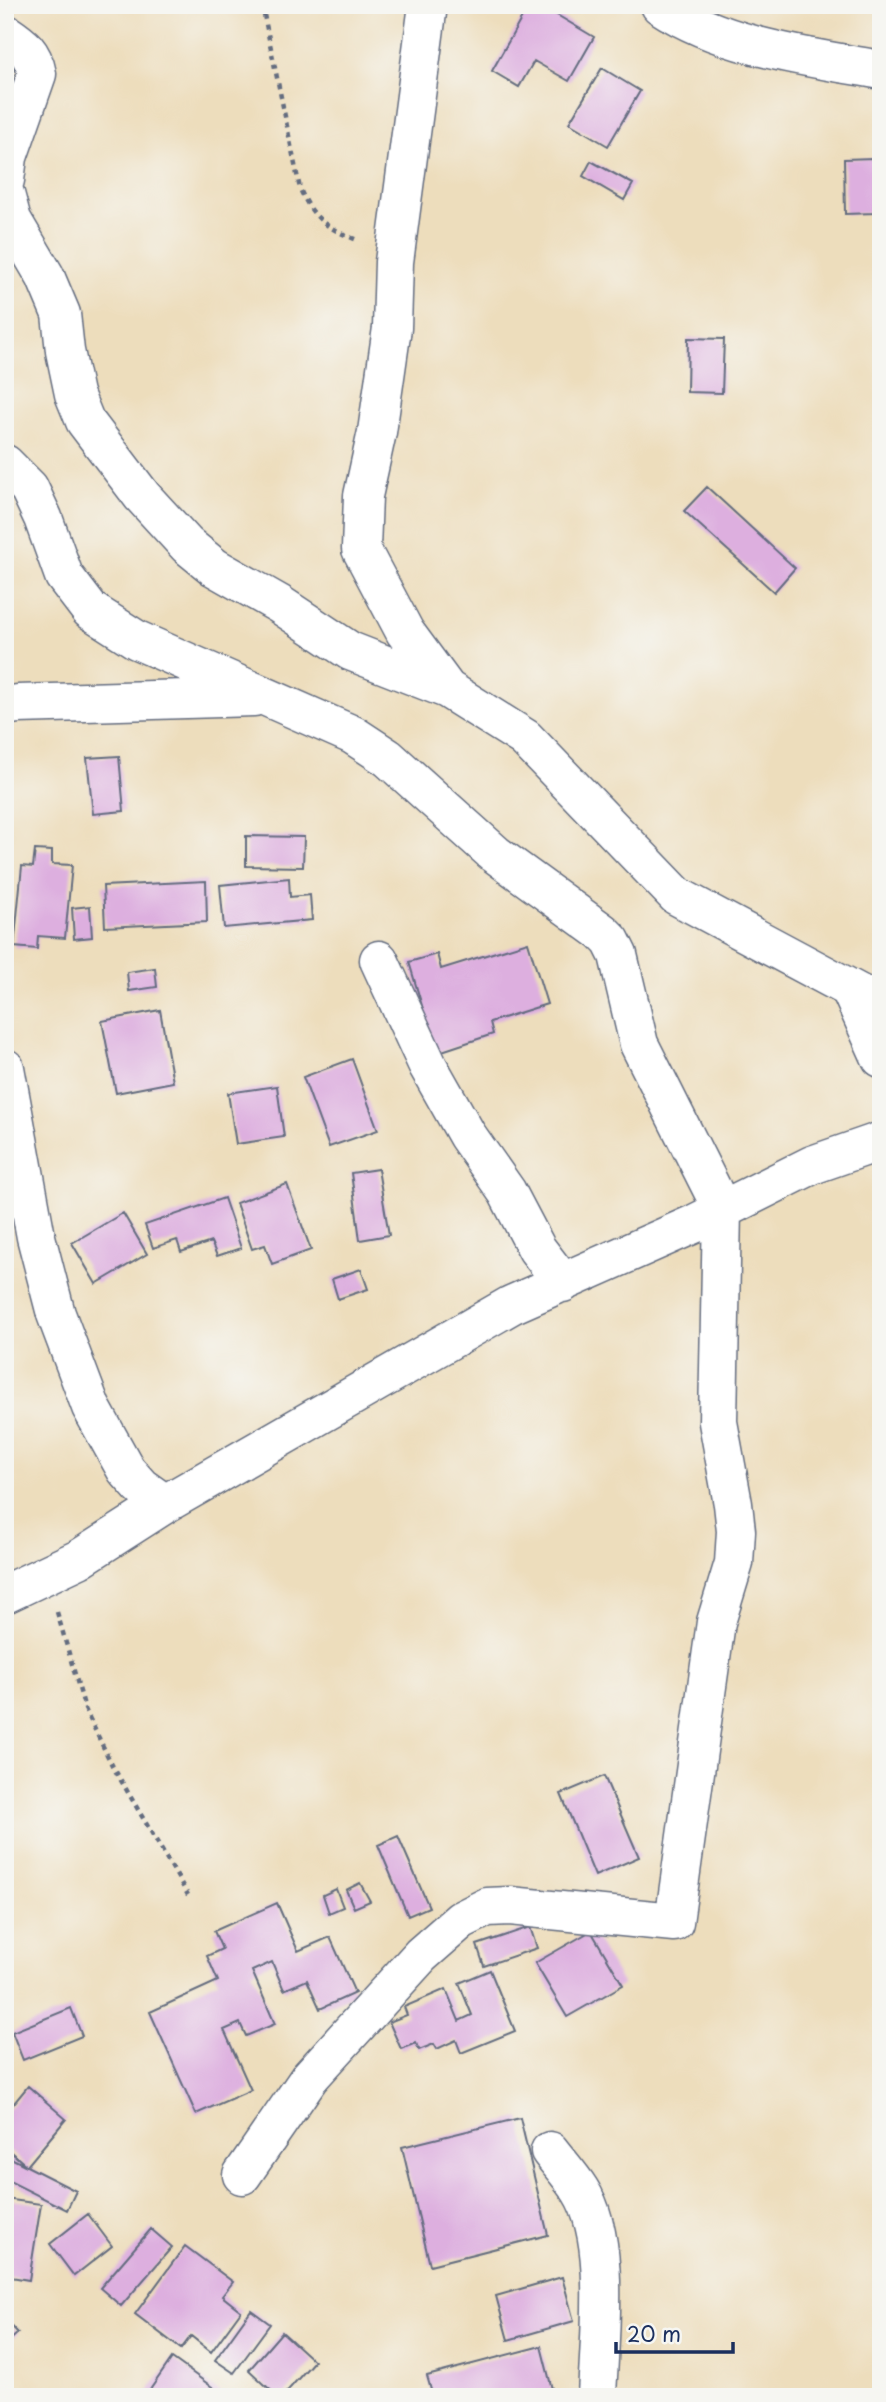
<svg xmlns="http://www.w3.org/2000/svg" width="886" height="2402" viewBox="0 0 886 2402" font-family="'Playpen Sans',sans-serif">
<rect width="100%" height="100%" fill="#f6f6f2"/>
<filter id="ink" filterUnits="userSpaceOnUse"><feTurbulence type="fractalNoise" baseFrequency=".0143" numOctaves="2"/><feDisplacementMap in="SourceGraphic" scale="14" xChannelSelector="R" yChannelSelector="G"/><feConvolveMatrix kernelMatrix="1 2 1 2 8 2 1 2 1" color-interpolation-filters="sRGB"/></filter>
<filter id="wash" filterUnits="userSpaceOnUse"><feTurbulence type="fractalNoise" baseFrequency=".00686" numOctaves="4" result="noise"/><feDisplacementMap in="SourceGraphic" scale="28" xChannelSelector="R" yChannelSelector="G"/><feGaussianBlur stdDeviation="1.57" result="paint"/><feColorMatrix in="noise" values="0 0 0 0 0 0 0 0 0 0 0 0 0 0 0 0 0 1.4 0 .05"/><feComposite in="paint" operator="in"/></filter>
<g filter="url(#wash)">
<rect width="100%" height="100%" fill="#edddbc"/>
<g id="blocks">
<path fill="#ddafdf" d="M529,5H540L594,37L569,81L534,61L519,87L492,71Z
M5,66L13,68L6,94L5,93Z
M602,68L640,91L608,146L569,123Z
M874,158L875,213L845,214L844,159Z
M591,161L633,184L624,200L583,176Z
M688,338L724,339L722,393L687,392Z
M707,487L795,568L774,592L684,511Z
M119,756L124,811L93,814L87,758Z
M246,836L304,837L303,867L246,866Z
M35,850L52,851V864L72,865L65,938L38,936L37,949L14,947L22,866L33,867Z
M289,878L290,897L310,895L312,920L224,928L220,885Z
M206,881L207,922L105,927L103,886Z
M90,906L92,937L74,939L72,908Z
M528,942L547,1004L490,1022L493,1034L436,1053L409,962L437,954L441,969Z
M155,968L157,987L129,991L127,972Z
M160,1010L173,1082L116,1093L102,1021Z
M352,1059L378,1130L329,1147L303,1077Z
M277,1086L284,1137L236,1144L228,1093Z
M378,1169L389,1235L360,1240L351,1173Z
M287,1184L311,1250L272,1264L265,1245L252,1249L236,1203Z
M224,1198L241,1248L217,1256L211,1242L181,1252L177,1240L153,1248L145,1225Z
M123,1213L147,1254L96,1284L72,1243Z
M361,1269L368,1289L338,1299L332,1279Z
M604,1776L639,1857L595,1876L561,1794Z
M398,1836L429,1907L408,1916L378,1845Z
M360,1883L370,1901L354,1908L346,1890Z
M336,1889L343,1907L329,1913L323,1895Z
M277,1903L298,1951L330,1937L355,1993L320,2009L307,1980L284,1990L272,1962L252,1971L275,2024L246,2036L240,2023L224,2030L251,2090L196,2114L150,2012L218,1981L207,1956L222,1949L214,1931Z
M530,1927L537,1948L484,1966L477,1945Z
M591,1931L623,1985L567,2017L535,1963Z
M490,1970L515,2031L461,2053L456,2040L437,2049L434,2044L419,2050L416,2043L401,2049L389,2022L407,2015L404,2007L446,1989L459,2021L472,2015L459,1983Z
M71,2008L82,2036L23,2060L12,2032Z
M28,2086L66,2119L27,2166L5,2147V2114Z
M520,2118L548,2235L430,2265L402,2147Z
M5,2155L76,2191L67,2210L5,2179Z
M5,2199L41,2204L29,2280L5,2276Z
M88,2214L112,2246L74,2276L50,2244Z
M151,2229L172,2247L121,2306L100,2288Z
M185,2246L233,2282L222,2296L241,2311L211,2352L191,2336L181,2349L135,2314Z
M562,2277L574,2321L508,2340L496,2296Z
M251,2310L270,2324L234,2373L215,2360Z
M5,2319L18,2333L5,2345Z
M282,2332L314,2361L282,2397H278L249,2370Z
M541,2346L554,2397H433L427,2376Z
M172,2358L226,2397H145Z"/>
</g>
</g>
<g filter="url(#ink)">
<use href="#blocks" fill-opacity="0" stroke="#646c7f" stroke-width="2"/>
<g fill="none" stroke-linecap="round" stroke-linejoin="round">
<defs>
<path id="minor" d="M428,5L394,262L392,328L377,432L363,496L361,549L405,632L447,689
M660,5C724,47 807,57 881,70
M5,33C23,45 33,52 37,74L8,157L5,180
M5,194L12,220L45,276L61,314L65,351L74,394L85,421L142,496L187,545L214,567L279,604L350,651L447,689L525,738L677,896L881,1005
M5,464L29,488L43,518L64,576L90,610L137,640L353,735L388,758L495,854L602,932L611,941L618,955L639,1044L722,1209L718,1422L733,1504L736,1531L734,1563L716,1622L674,1922L510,1906L487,1907L461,1920L421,1955L309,2078L242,2175
M5,706L18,704L254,697
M379,960L428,1066L467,1135L507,1192L537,1249L563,1283
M850,989L881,1058
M5,1068L36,1237L56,1314L91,1407L126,1470L141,1487L165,1504
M5,1594L79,1559L165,1504L511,1305L694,1224L812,1165L881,1141
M550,2151C560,2164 571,2176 580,2190C612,2239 599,2339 597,2397"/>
</defs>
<use href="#minor" stroke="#646c7f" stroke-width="41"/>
<path stroke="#646c7f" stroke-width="4.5" stroke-dasharray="5 5" stroke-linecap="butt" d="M262,5L300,189C313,219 327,228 357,240
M57,1612L85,1709L112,1765L188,1895"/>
<use href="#minor" stroke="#fff" stroke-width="38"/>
</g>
</g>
<rect width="886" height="2402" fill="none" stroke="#f6f6f2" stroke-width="28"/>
<path d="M616 2342v10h117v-10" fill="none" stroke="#1b2f5e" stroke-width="3.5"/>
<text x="627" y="2342" font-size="21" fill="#1b2f5e" stroke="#f6f6f2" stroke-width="5" paint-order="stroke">20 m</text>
</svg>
